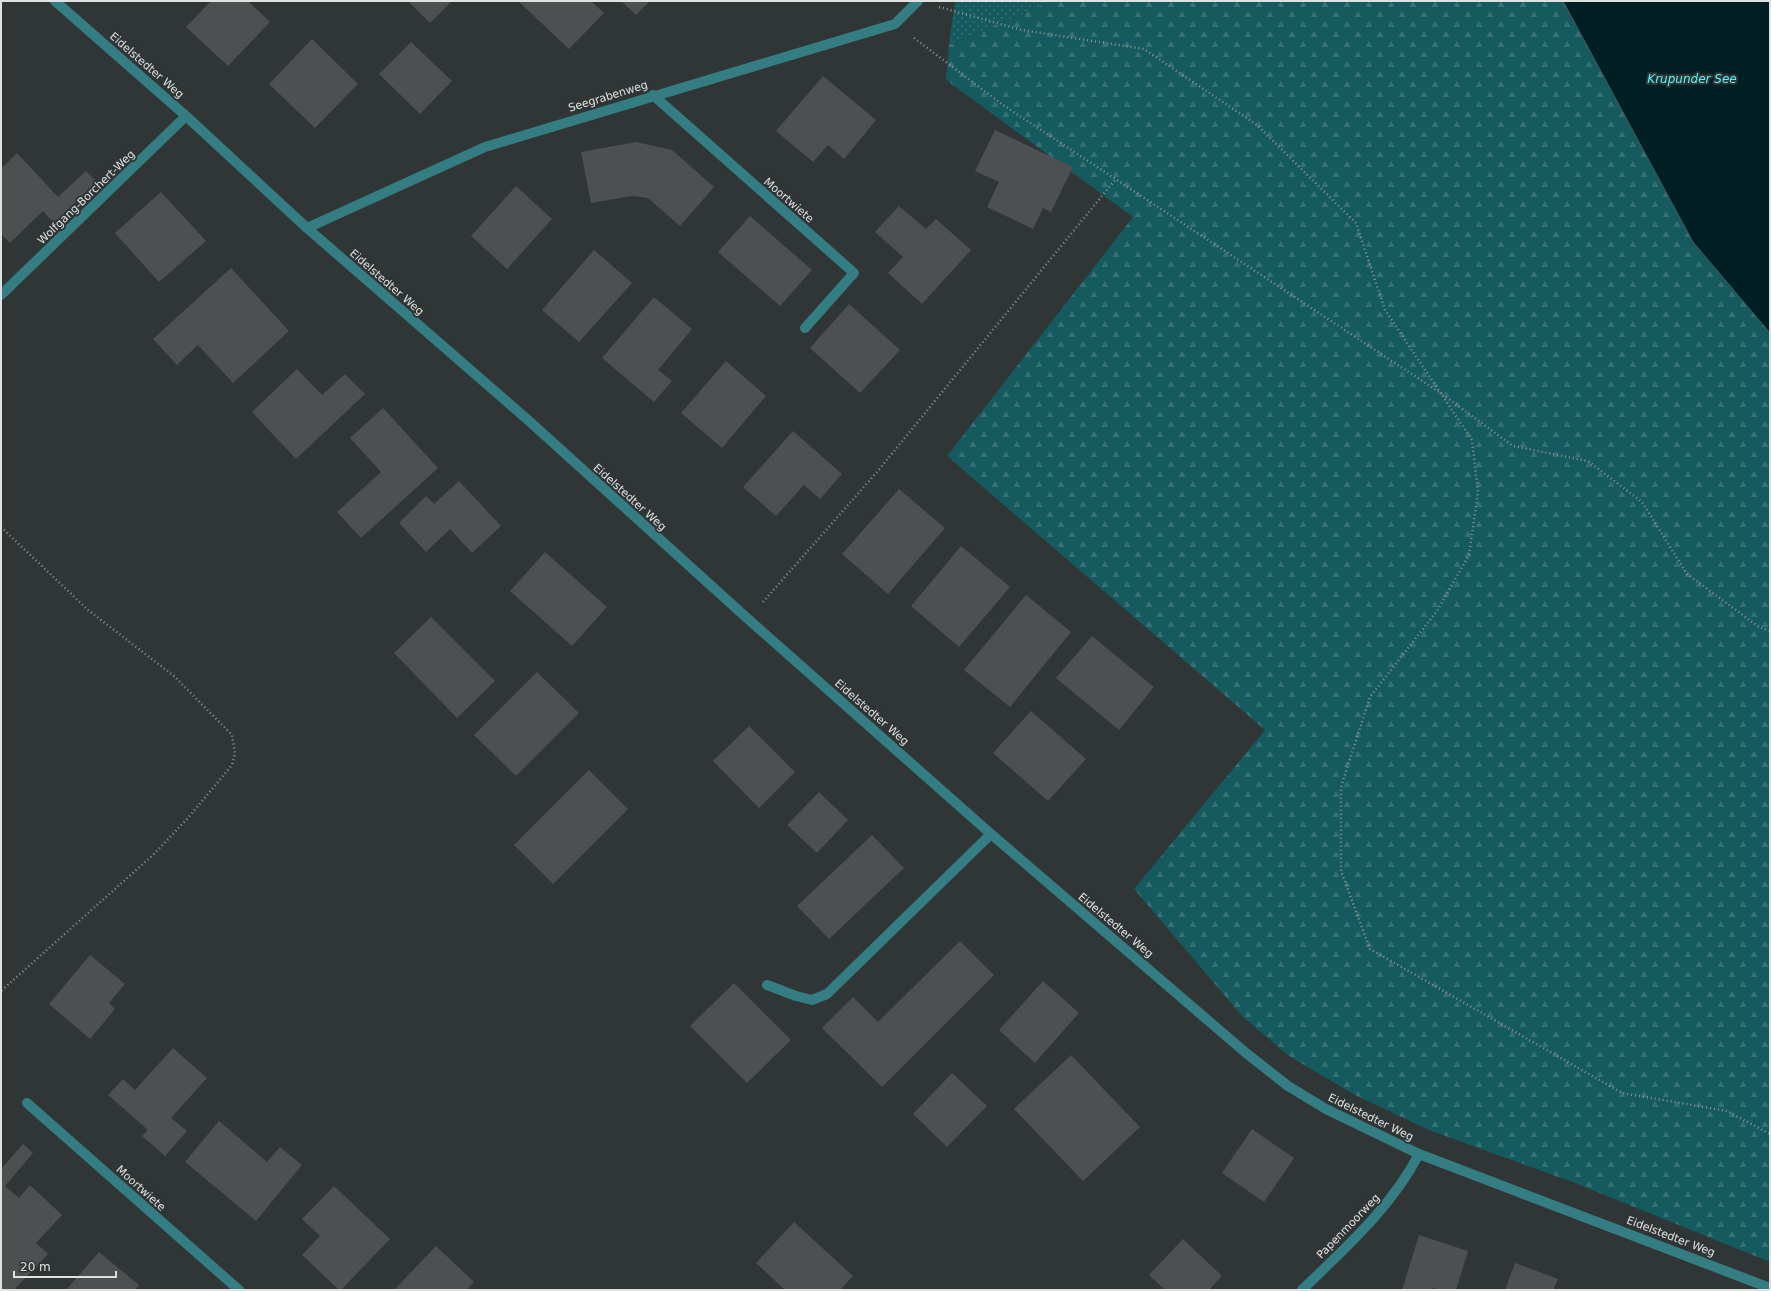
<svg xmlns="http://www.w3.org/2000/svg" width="1771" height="1291" viewBox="0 0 1771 1291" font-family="'DejaVu Sans',sans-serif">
<defs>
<pattern id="grass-dots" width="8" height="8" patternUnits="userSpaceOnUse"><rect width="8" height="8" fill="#155a5e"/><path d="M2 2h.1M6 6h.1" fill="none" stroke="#377175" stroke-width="1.8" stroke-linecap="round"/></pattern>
<pattern id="forest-firs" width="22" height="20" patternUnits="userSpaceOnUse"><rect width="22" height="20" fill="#155a5e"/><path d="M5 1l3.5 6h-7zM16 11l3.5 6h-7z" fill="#377175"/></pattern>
</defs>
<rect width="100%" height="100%" fill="#303535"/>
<path fill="url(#grass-dots)" d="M955,1H1052L949,45Z"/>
<path fill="url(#forest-firs)" d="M1052,1H1563L1693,242L1770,333V1262L1575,1183L1429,1130L1355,1095L1289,1056L1243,1017L1134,889L1265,730L947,456L1133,217L946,80L949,45Z"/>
<path fill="#001f22" stroke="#435a5c" d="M1563,1H1770V333L1693,242Z"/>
<path fill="#4c5050" d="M211,1H248L270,22L228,66L186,27Z
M408,1H452L430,23Z
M518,1H591L604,13L569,49Z
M621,1H650L636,15Z
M312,39L358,84L315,128L269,84Z
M411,42L452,81L420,114L379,74Z
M823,76L876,120L844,159L828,145L813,162L776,131Z
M995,130L1073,167L1051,212L1043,208L1033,229L987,207L999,182L975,171Z
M636,142L672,150L714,187L680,226L648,198L632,196L591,203L581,152Z
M17,153L58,197L86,171L97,182L54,223L43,211L10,243L1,234V169Z
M516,186L552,219L507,269L471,236Z
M161,192L206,241L159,282L115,233Z
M899,206L926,229L936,219L971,250L922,304L888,273L903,257L875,232Z
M750,216L812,270L780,306L718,252Z
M594,250L632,283L579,342L542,310Z
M231,268L289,331L233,383L198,345L177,365L153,339Z
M654,297L692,329L658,370L672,381L654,402L602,358Z
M849,304L900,350L860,393L810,348Z
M726,361L766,396L722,448L681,413Z
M297,369L322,395L345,374L365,394L296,459L252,412Z
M383,408L438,468L361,538L337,512L381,472L350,438Z
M793,431L842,474L820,499L804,485L776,516L743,487Z
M459,481L501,526L472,553L450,529L426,552L399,523L426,496L434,504Z
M899,489L945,528L888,594L842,554Z
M961,546L1010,587L959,647L911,606Z
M545,552L607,607L572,646L510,591Z
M1026,595L1071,632L1010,707L964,670Z
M431,617L495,681L457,718L394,653Z
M1092,636L1154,687L1119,730L1056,678Z
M537,672L579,713L516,776L474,735Z
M1031,711L1086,759L1048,801L993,753Z
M749,726L795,772L759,808L713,761Z
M589,770L628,809L553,884L514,845Z
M819,792L848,820L817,853L787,825Z
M872,835L904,868L829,939L797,906Z
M960,941L994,975L882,1087L822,1028L853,997L878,1022Z
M90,955L125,984L109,1003L115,1009L90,1039L49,1004Z
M1043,981L1079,1013L1035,1063L999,1030Z
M734,983L791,1040L747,1083L690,1026Z
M173,1048L207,1078L171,1118L187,1131L165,1156L142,1136L148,1130L108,1095L123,1079L135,1090Z
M1071,1055L1140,1127L1083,1181L1014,1109Z
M952,1073L987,1106L947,1147L913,1114Z
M219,1121L267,1162L280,1147L302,1165L256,1221L185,1162Z
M1252,1129L1294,1158L1264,1202L1222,1173Z
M23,1144L33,1153L5,1186L19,1198L30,1185L62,1215L36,1243L48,1254L14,1290H1V1169Z
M334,1186L390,1239L341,1290H339L302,1255L320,1236L302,1219Z
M794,1222L853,1276L840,1290H785L756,1263Z
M1419,1235L1468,1251L1456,1290H1440L1432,1288V1290H1402Z
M1183,1239L1222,1276L1209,1290H1165L1149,1275Z
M436,1246L474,1282L467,1290H394Z
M99,1252L139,1285L135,1290H66Z
M1515,1263L1558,1279L1553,1290H1505Z"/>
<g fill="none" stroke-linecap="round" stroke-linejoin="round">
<path stroke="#909393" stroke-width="2.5" stroke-dasharray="1 3" stroke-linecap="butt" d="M939,7L1022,30L1144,49L1257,125L1356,223L1385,310L1472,440L1478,492L1469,555L1437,611L1370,697L1341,787V871L1370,949L1622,1093L1727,1111L1770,1134
M914,38L1003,105L1442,394
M1446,397L1513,446L1588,461L1642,502L1687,574L1759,627L1770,631
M1,527L88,610L174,676L232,735L235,753L232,765L188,818L154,854L1,991
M763,602L877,472L1115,180"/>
<path stroke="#347e83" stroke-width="10" d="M55,1L186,116L307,228L528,420L748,619L991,834L1246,1053L1288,1086L1326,1109L1419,1154L1770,1288
M653,95L854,273L805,328
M307,228L485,147L895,24L918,1
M1,295L186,116
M767,985L796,996L812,1000L827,994L991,834
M27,1103L239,1290
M1302,1290C1345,1248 1391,1208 1419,1154"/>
</g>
<g text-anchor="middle" stroke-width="4" stroke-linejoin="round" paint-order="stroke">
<g font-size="11" fill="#e0e2e2" stroke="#303535">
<text transform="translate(147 65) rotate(41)" y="4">Eidelstedter Weg</text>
<text transform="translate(608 96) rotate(-17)" y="4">Seegrabenweg</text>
<text transform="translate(86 197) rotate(-44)" y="4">Wolfgang-Borchert-Weg</text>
<text transform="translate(789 200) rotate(41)" y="4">Moortwiete</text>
<text transform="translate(387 282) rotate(41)" y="4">Eidelstedter Weg</text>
<text transform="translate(630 497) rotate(42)" y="4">Eidelstedter Weg</text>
<text transform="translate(872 712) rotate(41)" y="4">Eidelstedter Weg</text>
<text transform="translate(1116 925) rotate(40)" y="4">Eidelstedter Weg</text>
<text transform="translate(1371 1117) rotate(26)" y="4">Eidelstedter Weg</text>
<text transform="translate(141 1188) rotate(42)" y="4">Moortwiete</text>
<text transform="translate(1348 1226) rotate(-46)" y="4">Papenmoorweg</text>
<text transform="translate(1671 1236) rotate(21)" y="4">Eidelstedter Weg</text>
</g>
<g font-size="12" font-style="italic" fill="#55f5ff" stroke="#303535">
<text x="1692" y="83">Krupunder See</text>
</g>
</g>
<rect width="1771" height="1291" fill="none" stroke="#e0e2e2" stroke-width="4"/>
<path d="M14 1271v6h102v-6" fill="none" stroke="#e0e2e2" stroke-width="2"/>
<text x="20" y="1271" font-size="12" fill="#e0e2e2" stroke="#303535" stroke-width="3" paint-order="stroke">20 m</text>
</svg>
